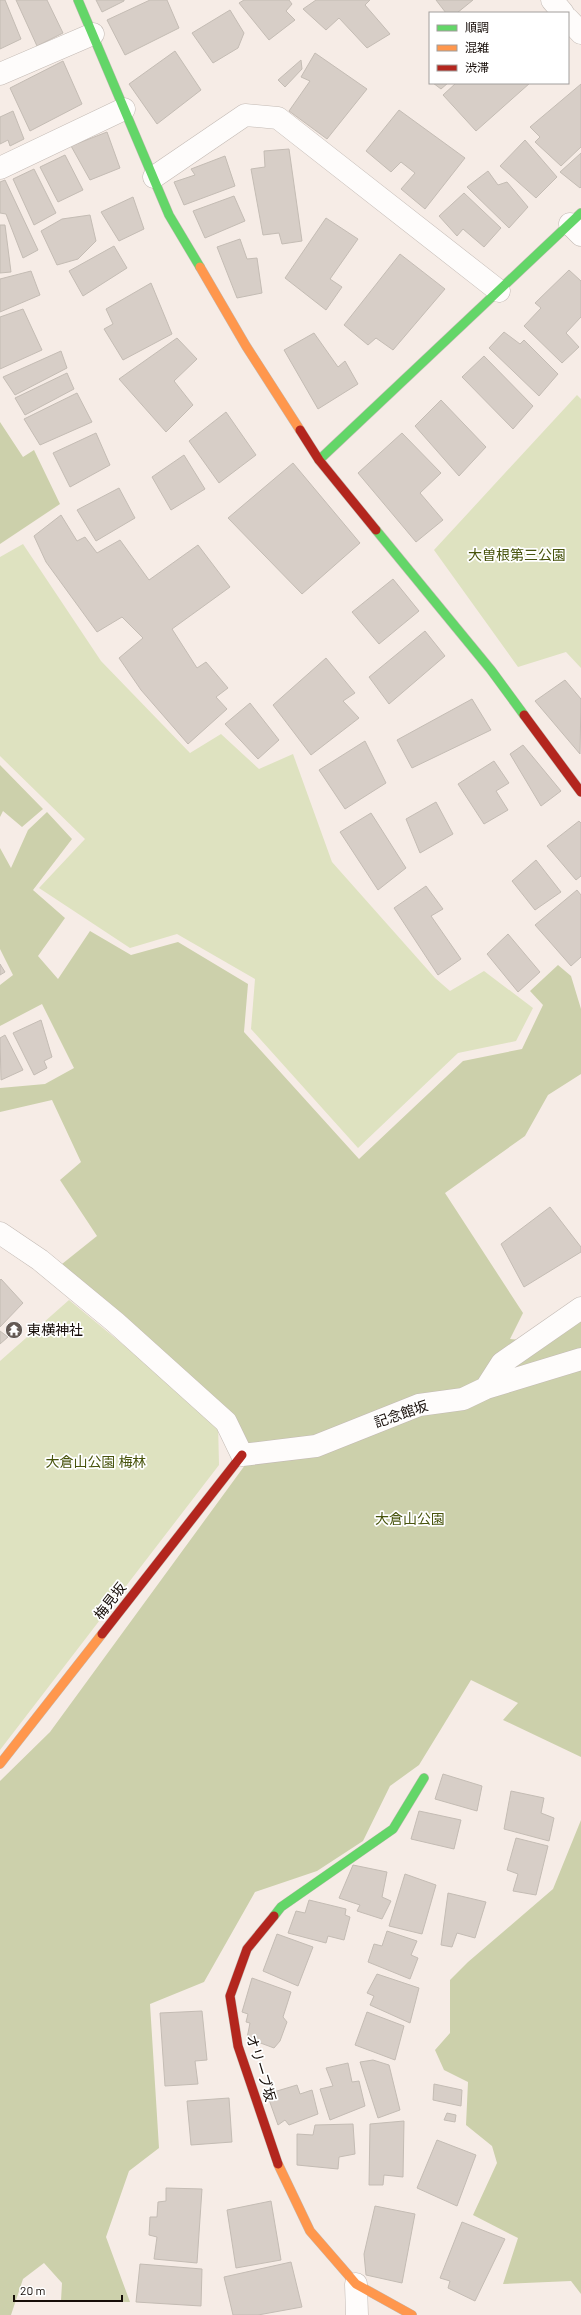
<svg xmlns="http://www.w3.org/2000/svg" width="581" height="2315" viewBox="0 0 581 2315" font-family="Barlow,'Noto Sans JP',sans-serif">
<rect width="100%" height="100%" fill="#f6ece6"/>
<path fill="#dee2c0" d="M577,395L581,399V668L566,652L518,667L434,550Z
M23,544L101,661L190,753L221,734L259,769L293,754L332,862L435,978L450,991L484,971L533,1008L516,1041L458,1053L358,1148L251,1029L255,979L177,934L130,948L39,888L85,839L0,756V557Z
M69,1300L218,1423L219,1465L0,1750V1361Z"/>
<path fill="#ccd0ab" d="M0,422L23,457L34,450L60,504L0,544Z
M0,765L43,809L22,827L3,811L0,817Z
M47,812L72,839L33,890L65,918L38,956L58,979L90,931L131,955L178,942L248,984L244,1032L359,1159L463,1061L522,1049L543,1005L530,991L558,965L571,976L581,1009V1074L548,1095L525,1136L445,1193L523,1313L510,1339L542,1342L581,1317V1757L503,1720L518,1703L471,1680L419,1765L390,1786L363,1841L317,1871L255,1892L204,1982L150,2004L159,2148L129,2171L106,2237L130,2302L61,2301L62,2283L44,2263L23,2279L11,2315H0V1781L50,1732L248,1461L62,1264L97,1236L60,1180L81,1162L52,1100L0,1112V1088L45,1084L74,1068L42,1004L0,1026V985L13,975L0,949V848L11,868L28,830Z
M581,1820V2294L571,2281L503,2284L518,2238L473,2215L497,2163L492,2146L466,2125L468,2082L444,2070L435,2050L450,2033V1980L468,1962L553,1889Z"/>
<path fill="#d7cec7" stroke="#c4bcb4" d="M0,0H5L21,39L0,49Z
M16,0H47L63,33L37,46Z
M96,0H124V1L102,12Z
M150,0H167L179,28L125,55L107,20Z
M244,0H289L292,4L286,11L295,20L269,40L239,3Z
M316,0H370L365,5L390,34L367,48L339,18L326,30L303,9Z
M436,0H473L457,13H446Z
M230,10L244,33L238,48L213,63L192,33Z
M175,51L201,90L157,124L129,84Z
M315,53L367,89L327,139L289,111L310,81L301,77Z
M301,60L302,69L285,87L278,80Z
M63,61L82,104L30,131L10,88Z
M433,83H448L441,89Z
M456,83H530L476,131L443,95Z
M581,84V147L561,166L535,142L540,137L530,127Z
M399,110L465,158L425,209L401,189L415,173L401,162L391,172L366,151Z
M13,111L24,139L10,146L8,140L0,144V117Z
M107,132L120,168L90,180L71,146Z
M525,140L557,177L536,198L500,166Z
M289,149L302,241L282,244L279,233L263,235L251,169L265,167L264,151Z
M581,153V187L580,188L560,172Z
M65,155L83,190L58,202L40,167Z
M225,156L235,186L184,205L174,182L195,175L191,169Z
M34,169L56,213L34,225L13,179Z
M488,171L498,185L507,182L528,207L509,228L467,187Z
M5,180L38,250L23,258L6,214L0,213V182Z
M464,193L501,228L484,247L463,229L457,236L439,216Z
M234,196L245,221L205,238L193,211Z
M133,197L144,229L119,241L101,212Z
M90,215L96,241L78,259L57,265L41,231L62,219Z
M326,218L358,239L330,279L342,287L326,310L285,278Z
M0,225H5L11,272L0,273Z
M240,239L247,259L257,258L262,293L237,298L217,247Z
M114,246L127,268L83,296L69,271Z
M400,254L445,289L393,350L376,338L368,345L344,325Z
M569,270L581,281V317L566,333L579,347L562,363L524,326L541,308L535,303Z
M31,271L40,295L0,312V279Z
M151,283L172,334L123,360L104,329L113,324L106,309Z
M23,309L42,350L0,369V317Z
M504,332L520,344L524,340L558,374L539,396L489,348Z
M314,333L338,367L345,361L358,384L318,409L284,350Z
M177,338L197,359L174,381L193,405L166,432L119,379Z
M61,351L67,368L15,395L3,377Z
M484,356L533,406L513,429L462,377Z
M67,373L74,389L25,415L15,398Z
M77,393L92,422L40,445L24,419Z
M441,400L486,447L459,476L415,426Z
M226,412L256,455L219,483L189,441Z
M96,433L110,465L70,487L53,453Z
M402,433L441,473L420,493L443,520L416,542L358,473Z
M184,455L205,489L171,510L152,477Z
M293,463L360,543L302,594L228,518Z
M119,488L135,518L96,541L77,510Z
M61,515L77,541L85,537L97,553L120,540L149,580L198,545L230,587L172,629L197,668L206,662L228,688L216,697L227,709L188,744L141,690L119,658L143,638L122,617L97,632L46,562L34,536Z
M393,579L419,611L379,644L352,612Z
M425,631L445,656L389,704L369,677Z
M326,658L355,693L343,701L359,718L311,755L273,705Z
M565,680L581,699L580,754L535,701Z
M472,699L491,730L412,768L397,740Z
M250,703L279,740L258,759L225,724Z
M365,741L386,783L345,809L319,770Z
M523,745L561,791L541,806L510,754Z
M494,761L509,783L496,791L508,810L484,824L458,784Z
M436,802L453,834L420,853L406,819Z
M371,813L406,868L378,890L340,832Z
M579,821L581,823V876L576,880L547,846Z
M536,860L561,892L535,910L512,881Z
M426,886L443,909L431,916L461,959L438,975L394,908Z
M577,890L581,895V957L571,966L535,925Z
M508,934L540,972L518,992L487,954Z
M0,964L5,972L0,975Z
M41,1020L52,1057L44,1061L47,1068L34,1075L13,1033Z
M5,1035L23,1070L1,1080L0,1038Z
M550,1207L581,1247V1252L524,1287L501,1244Z
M1,1279L23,1303L0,1327V1280Z
M0,1331L8,1337L0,1344Z
M443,1774L482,1786L477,1811L435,1799Z
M511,1791L544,1798L541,1813L554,1818L549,1841L504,1829Z
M419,1811L461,1820L454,1849L411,1839Z
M516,1838L548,1846L536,1895L513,1891L518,1874L507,1870Z
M353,1865L387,1872L382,1897L391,1901L382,1919L357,1911L360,1905L339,1898Z
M405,1874L436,1885L422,1934L389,1926Z
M448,1893L486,1902L475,1938L457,1933L452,1947L441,1945Z
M309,1900L346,1909L345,1915L350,1917L344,1940L328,1936L326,1943L288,1933L296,1911L305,1913Z
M387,1931L417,1941L411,1955L418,1958L410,1979L368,1962L374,1944L382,1946Z
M277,1934L313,1947L298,1986L263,1971Z
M377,1974L419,1988L410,2023L370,2005L374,1996L367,1993Z
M252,1978L291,1992L283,2017L287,2022L280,2041L274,2048L247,2038L250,2023L246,2022L248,2014L242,2012Z
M202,2011L207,2060L195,2061L198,2084L165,2086L160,2013Z
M367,2012L404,2026L395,2060L355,2045Z
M373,2060L389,2065L400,2110L378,2118L360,2062Z
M348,2063L352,2082L359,2081L365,2106L330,2120L320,2089L333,2086L326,2068Z
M434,2084L462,2090L461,2106L433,2100Z
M297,2085L300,2094L312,2090L318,2114L289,2125L285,2120L278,2125L267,2094Z
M229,2098L232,2142L191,2145L187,2101Z
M447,2113L456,2115L455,2122L444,2120Z
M404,2121L403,2177L384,2175L383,2185H369L370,2124Z
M353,2124L355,2154L339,2157L338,2169L297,2165V2134L313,2135L315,2125Z
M437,2140L476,2155L457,2206L417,2188Z
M166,2188L202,2189L197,2263L154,2259L157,2237L149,2235L150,2217H157L158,2202L166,2201Z
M271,2201L281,2260L236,2268L227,2210Z
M375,2206L415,2214L402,2283L366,2275L364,2254Z
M462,2222L505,2239L475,2301L448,2288L450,2281L440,2278Z
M291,2262L302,2307L258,2315H233L224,2277Z
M140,2264L202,2269L201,2306L136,2302Z"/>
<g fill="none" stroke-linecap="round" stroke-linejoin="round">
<defs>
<path id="lane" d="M0,74L93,34
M0,168L124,109
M154,177L245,115L278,118L499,291
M356,2284L357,2315"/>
<path id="street" d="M552,0L563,13
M568,19L581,33
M570,224L581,235
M0,1233L40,1260L115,1322L226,1422L242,1455L316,1446L419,1405L463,1399L486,1388L581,1359
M486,1388L502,1363L581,1308"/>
<path id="fast" d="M78,0L169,215L200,267
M319,460L581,213
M376,530L491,670L524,715
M274,1916L281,1907L393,1829L424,1778"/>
<path id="slow" d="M200,267L246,346L300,430
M0,1764L102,1634
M278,2164L310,2231L356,2284L412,2315"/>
<path id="jam" d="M300,430L319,460L376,530
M524,715L581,792
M102,1634L242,1455
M274,1916L247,1949L230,1996L238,2046L278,2164"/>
</defs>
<use href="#lane" stroke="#c3bab4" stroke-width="23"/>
<use href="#street" stroke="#c3bab4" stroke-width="23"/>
<use href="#fast" stroke="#c3bab4" stroke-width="10"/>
<use href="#slow" stroke="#c3bab4" stroke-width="10"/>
<use href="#jam" stroke="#c3bab4" stroke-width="10"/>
<use href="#lane" stroke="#fefcfb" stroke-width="22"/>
<use href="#street" stroke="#fefcfb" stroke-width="22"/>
<use href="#fast" stroke="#63d668" stroke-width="9"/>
<use href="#slow" stroke="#ff974d" stroke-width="9"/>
<use href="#jam" stroke="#b3261e" stroke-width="9"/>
</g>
<defs>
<symbol id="temple-disc" viewBox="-11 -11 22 22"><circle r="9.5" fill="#645a55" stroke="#fff"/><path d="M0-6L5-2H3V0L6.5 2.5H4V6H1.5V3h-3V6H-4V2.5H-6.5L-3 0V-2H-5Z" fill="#fff"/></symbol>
</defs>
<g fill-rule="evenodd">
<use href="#temple-disc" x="4" y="1320" width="20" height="20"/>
</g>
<g text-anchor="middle" stroke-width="3.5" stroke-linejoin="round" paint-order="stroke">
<g font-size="14" fill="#47530c" stroke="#fff">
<text x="517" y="560">大曽根第三公園</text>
<text x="96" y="1467">大倉山公園 梅林</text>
<text x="410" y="1524">大倉山公園</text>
</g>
<g font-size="14" fill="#150c07" stroke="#fff" text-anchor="start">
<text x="27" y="1335">東横神社</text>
</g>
<g font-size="14" fill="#150c07" stroke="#fff">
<text transform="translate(401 1414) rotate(-19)" y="5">記念館坂</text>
<text transform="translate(110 1601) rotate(-52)" y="5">梅見坂</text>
<text transform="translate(261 2068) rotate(73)" y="5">オリーブ坂</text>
</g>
</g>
<rect x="429" y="12" width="140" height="72" fill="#ffffff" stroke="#a19e9c"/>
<rect x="437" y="25" width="20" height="6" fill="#63d668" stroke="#a19e9c"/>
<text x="465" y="32" font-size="12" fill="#150c07">順調</text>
<rect x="437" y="45" width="20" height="6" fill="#ff974d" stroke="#a19e9c"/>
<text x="465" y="52" font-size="12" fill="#150c07">混雑</text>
<rect x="437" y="65" width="20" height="6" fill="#b3261e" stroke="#a19e9c"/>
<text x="465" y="72" font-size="12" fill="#150c07">渋滞</text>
<path d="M14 2295v6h108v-6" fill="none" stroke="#150c07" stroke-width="2"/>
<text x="20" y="2295" font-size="12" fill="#150c07" stroke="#ffffff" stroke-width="3" paint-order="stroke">20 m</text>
</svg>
